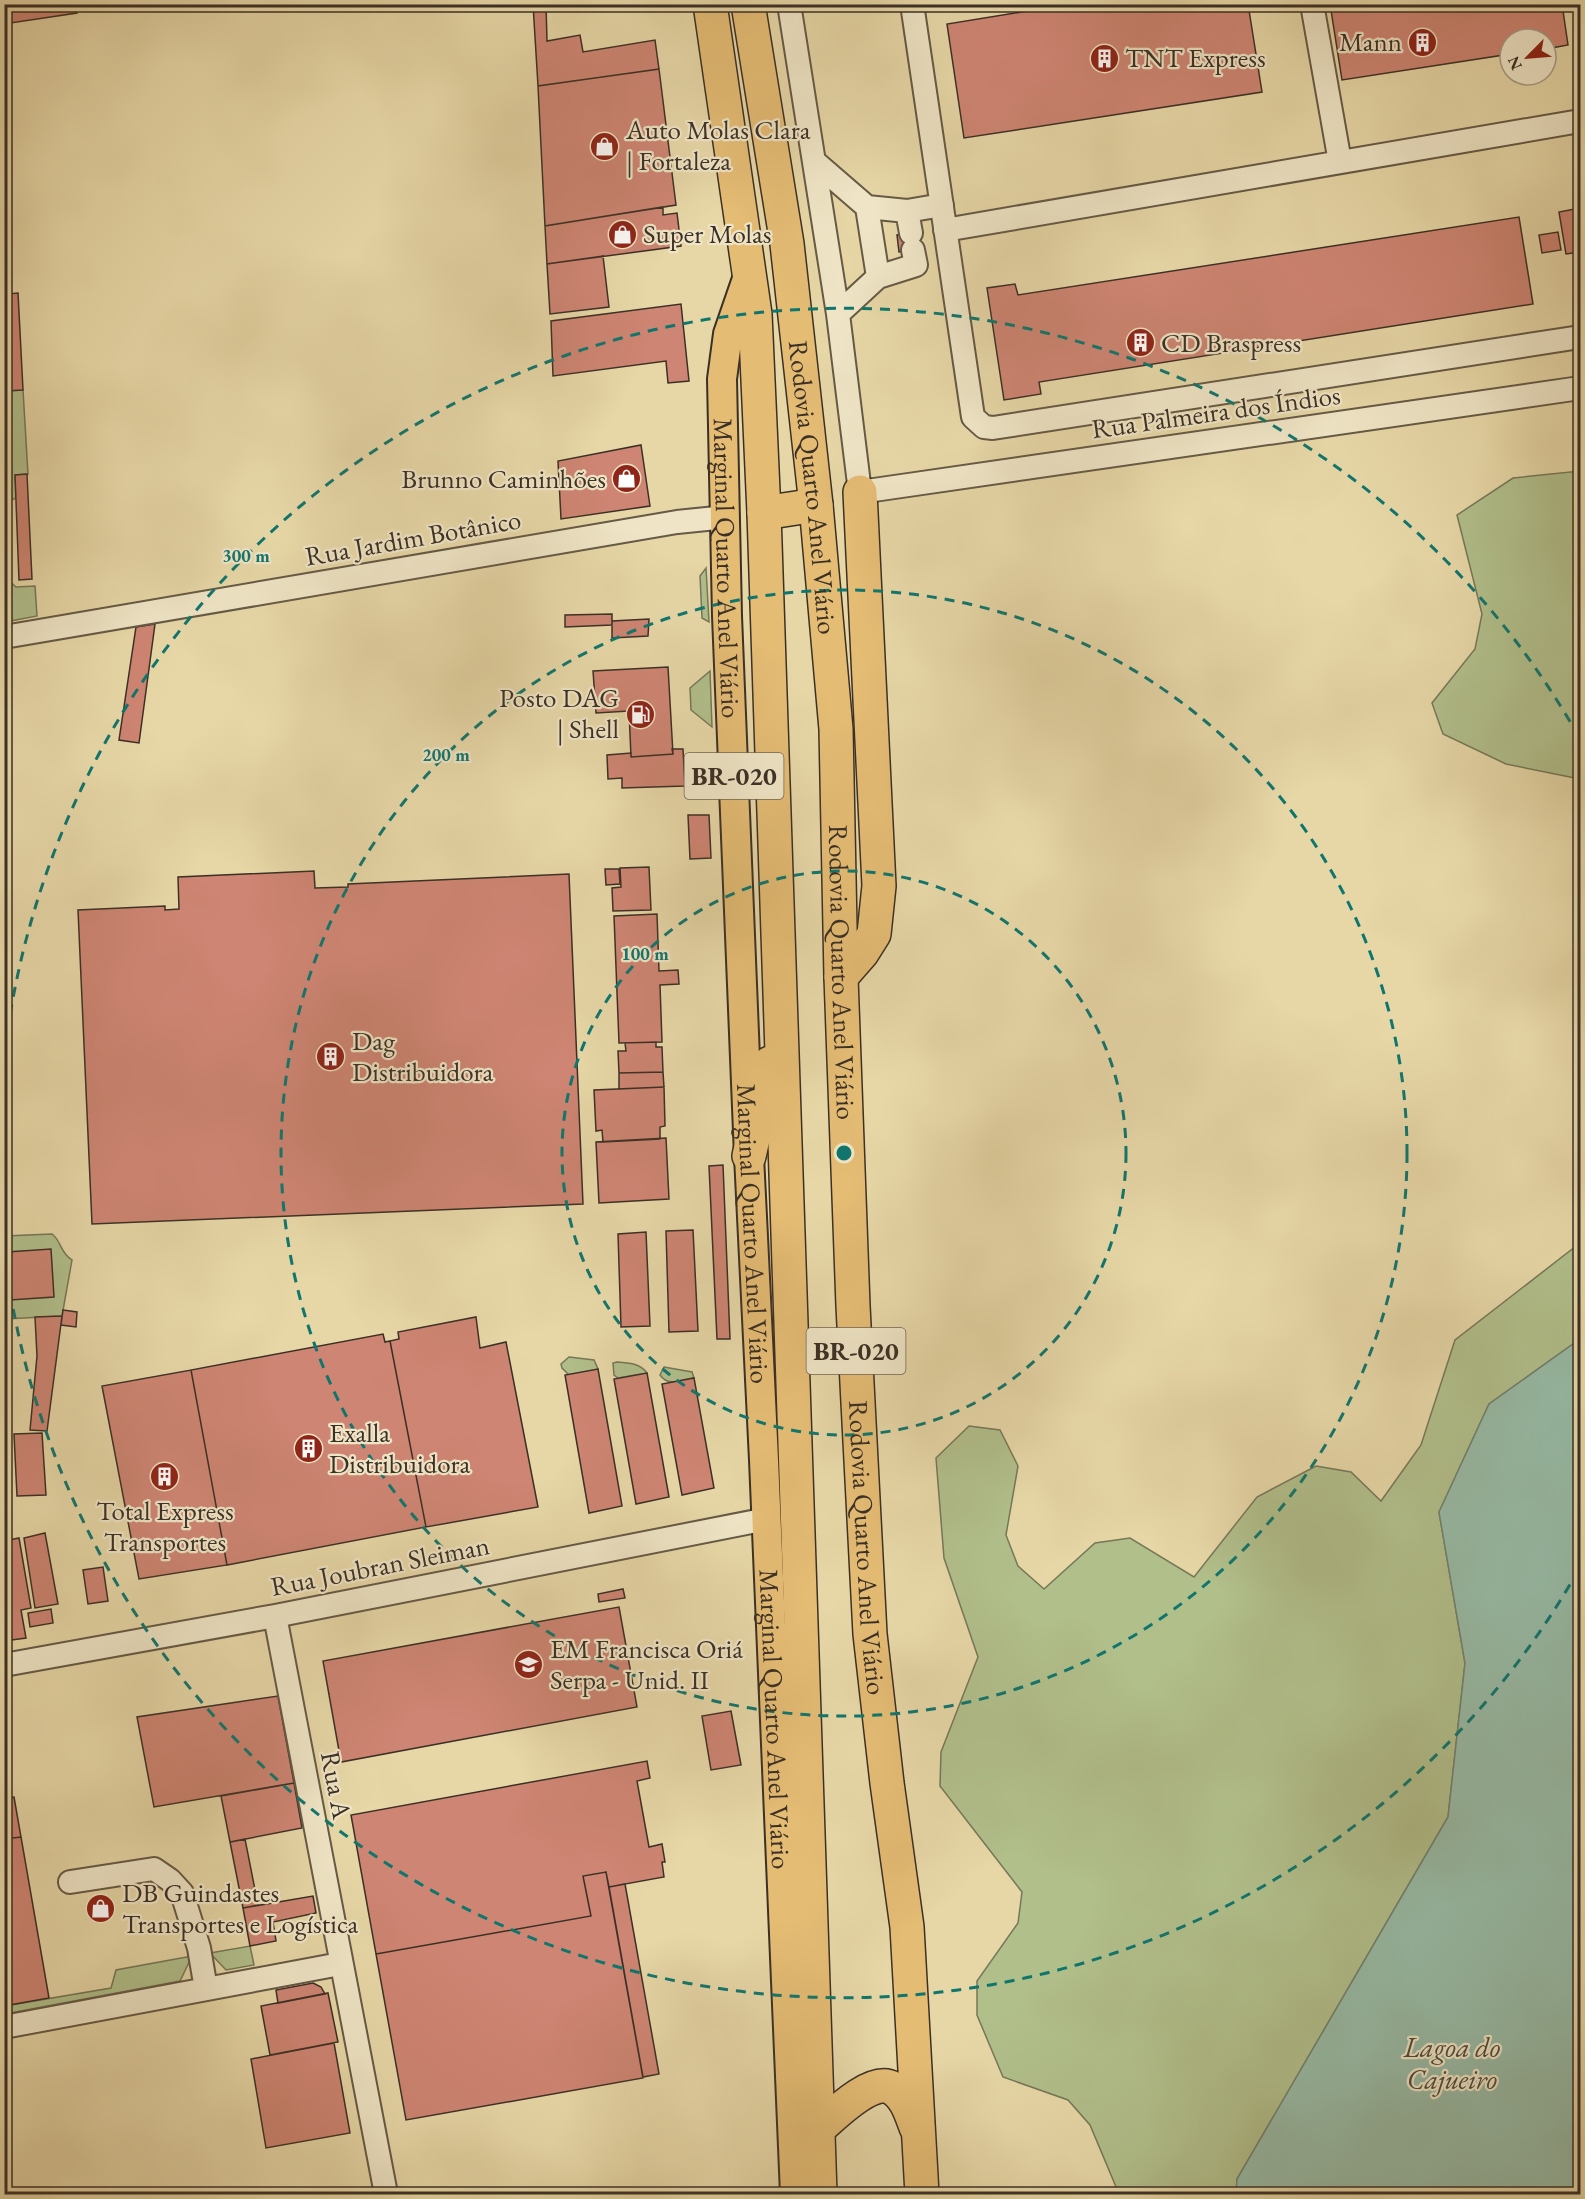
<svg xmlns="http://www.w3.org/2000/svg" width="1585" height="2199" viewBox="0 0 1585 2199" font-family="'EB Garamond',serif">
<rect width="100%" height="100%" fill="#e7d7a7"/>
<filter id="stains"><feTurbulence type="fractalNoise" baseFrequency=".00333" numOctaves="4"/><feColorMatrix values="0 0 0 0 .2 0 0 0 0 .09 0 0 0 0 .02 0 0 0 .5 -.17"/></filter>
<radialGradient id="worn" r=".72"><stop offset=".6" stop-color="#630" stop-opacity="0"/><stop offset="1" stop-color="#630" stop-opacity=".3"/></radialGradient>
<path fill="#b1bf8b" stroke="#767858" stroke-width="1.5" d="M4,376L6,391L23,390L28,474L15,475L16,498L5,503Z
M1580,471V779L1506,764L1443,734L1432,703L1475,649L1482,614L1457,515L1513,478Z
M706,568L709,622L702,618L700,576Z
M4,576L16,587L35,586L37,616L5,622Z
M710,671L712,727L691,710L690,688Z
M52,1234C61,1240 60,1253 72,1260L62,1316L5,1319V1236Z
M1580,1243V1339L1489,1404L1439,1512L1465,1663L1448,1817L1237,2179L1236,2194H1119L1090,2125L1068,2100L1003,2077L977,2015V1981L1018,1923L1022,1892L940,1786L941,1752L978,1657L944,1558L936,1458L969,1426L1000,1430L1018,1466L1006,1535L1018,1566L1044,1589L1095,1543L1130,1538L1194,1577L1257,1497L1316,1466L1351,1472L1381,1501L1421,1445L1455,1340Z
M569,1357L594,1360L598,1369L569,1375L562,1368L561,1364Z
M617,1362C628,1363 640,1363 647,1373L618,1378L614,1375L613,1363Z
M664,1367L692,1372L694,1378C682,1380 668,1387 660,1375Z
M250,1946L254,1965L226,1970L210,1953Z
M192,1956L180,1981L5,2014V2006L111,1988L116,1970Z"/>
<path fill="#97baa5" stroke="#728372" stroke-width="1.5" d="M1580,1339V2194H1236L1237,2179L1448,1817L1465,1663L1439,1512L1489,1404Z"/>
<path fill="#ce8573" stroke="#3b3026" stroke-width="1.5" d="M4,4H76L77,13L4,24Z
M533,4H546L547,41L580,35L583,52L655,40L659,69L538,86Z
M1071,4H1248L1262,92L964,138L947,24Z
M1330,4H1562L1568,45L1546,49V39H1510V54L1342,80Z
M659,69L676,205L545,226L538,86Z
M663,207V215L677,213L681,246L547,264L545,226Z
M1580,208V252L1566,254L1559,212Z
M1519,217L1533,304L1039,382L1041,394L1004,400L987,288L1015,284L1018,295Z
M1558,232L1561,250L1542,253L1539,235Z
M911,233L913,250L899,252L897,235Z
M4,255L8,294L18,293L23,390L5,391Z
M603,256L609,307L550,314L547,264Z
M681,304L689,381L668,383L666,361L553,376L551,321Z
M641,445L650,506L561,519L558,461Z
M27,474L32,579L19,580L15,475Z
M612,614V625L565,627V615Z
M649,619L648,636L612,638V621Z
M155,624L139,743L119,740L136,627Z
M668,667L673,754L631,757L629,711L596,713L593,671Z
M672,749H683L685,786L622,788V778L608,779L607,755L631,753V757L673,754Z
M688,815H709L711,858L690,859Z
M649,867L651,910L613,911L612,888L621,887L620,868Z
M605,869H619L620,884L606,885Z
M314,871L315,888L348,887V884L569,874L583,1204L92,1224L78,910L165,906V910L179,909L178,877Z
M657,914L659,971L678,970L679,984L660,985L662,1042L619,1043L614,916Z
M656,1042V1047H662L663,1072L619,1073L618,1051H626L625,1043Z
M663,1072L664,1087L619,1089V1073Z
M664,1087L665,1126L660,1127V1139L603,1142L602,1130L596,1131L594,1090Z
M666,1138L669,1199L599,1203L596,1142Z
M723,1165L730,1339H717L709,1166Z
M693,1230L698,1331L669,1332L666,1231Z
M646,1232L650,1326L621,1327L618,1234Z
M51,1249L54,1297L10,1300L7,1252Z
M63,1310L77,1312L76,1327L61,1325Z
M62,1316L47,1431L30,1430L37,1356L35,1317Z
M476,1317L480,1348L506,1342L538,1507L426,1527L390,1341L399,1339L398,1332Z
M383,1334L385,1342L390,1341L426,1527L227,1565L191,1370Z
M598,1369L622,1506L589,1513L565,1375Z
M191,1370L227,1565L139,1579L102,1386Z
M647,1373L669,1497L636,1504L614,1379Z
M694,1378L714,1488L682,1495L662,1384Z
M42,1433L46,1495L17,1496L14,1434Z
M4,1459L8,1496L4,1497Z
M45,1533L58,1604L35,1608L24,1538Z
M19,1538L31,1608L21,1610L26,1638L12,1640L4,1595V1541Z
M103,1567L108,1601L88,1604L83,1570Z
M623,1589L625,1598L599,1602L598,1594Z
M619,1607L637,1707L341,1762L323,1661Z
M51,1609L53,1623L30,1627L28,1613Z
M278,1696L294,1783L154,1807L137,1717Z
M731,1711L741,1765L711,1770L702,1716Z
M647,1761L650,1778L637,1781L649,1847L662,1844L665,1862H662L664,1877L609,1887L606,1872L583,1876L591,1916L376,1954L351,1815Z
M294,1783L302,1828L230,1842L221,1796Z
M14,1797L21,1837L4,1839V1798Z
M21,1837L49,1998L4,2006V1839Z
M245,1839L258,1905L243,1908L230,1842Z
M606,1872L643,2078L406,2120L376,1954L591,1916L583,1876Z
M625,1884L659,2074L643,2077L609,1887Z
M313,1896L316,1913L273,1922L276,1941L250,1946L243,1908Z
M313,1983L321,1987L325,1994L278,2003L276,1990Z
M328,1993L338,2042L270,2055L261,2006Z
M334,2043L350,2133L266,2148L251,2059Z"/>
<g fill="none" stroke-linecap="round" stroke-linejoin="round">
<defs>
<path id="minor" d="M789,4L838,314L860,492L1580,388
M912,4L973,417L984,427L993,428L1580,337
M1312,4L1340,162
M815,162L867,207L907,211L942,205
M867,207L878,277
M907,211L911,233
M945,230L1580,121
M838,314L878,277L916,265L913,250
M4,637L677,522L726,517
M275,1616L386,2194
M4,1665L275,1616L767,1519
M70,1882L154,1869L170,1880L182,1893L199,1948L206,1989
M4,2027L340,1964"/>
<g id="major">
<path id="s1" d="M748,276L728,334L722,379L727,616L749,1156L764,1460L795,2194"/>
</g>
<g id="highway">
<path d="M710,4L755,314L764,513L820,2194"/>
<path id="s2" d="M748,4L787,244L816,505L836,729L841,977L853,1306L870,1634L887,1783L907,1927L922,2194"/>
<path d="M764,513L816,505"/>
<path d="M841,977L862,953L874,934L879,886L860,492"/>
<path d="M749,1156L770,1063"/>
<path d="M818,2129C832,2117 872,2076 892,2088C906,2096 911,2114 916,2127"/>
</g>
</defs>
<use href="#minor" stroke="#665a46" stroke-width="26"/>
<use href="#major" stroke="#3b3026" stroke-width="32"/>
<use href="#highway" stroke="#3b3026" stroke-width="36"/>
<use href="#minor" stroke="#efe5c6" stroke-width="22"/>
<use href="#major" stroke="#e4bc74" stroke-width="28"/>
<use href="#highway" stroke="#e4bc74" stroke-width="33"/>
</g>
<g fill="none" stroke="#0f766e" stroke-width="3" stroke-dasharray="10 8">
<circle cx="844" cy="1153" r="282"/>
<circle cx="844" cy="1153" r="563"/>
<path d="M1579 1569A845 845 0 0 1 5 1256M5 1050A845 845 0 0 1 1579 737"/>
</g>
<defs>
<symbol id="building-disc" viewBox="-11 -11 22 22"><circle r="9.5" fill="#8f2418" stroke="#efe5c6"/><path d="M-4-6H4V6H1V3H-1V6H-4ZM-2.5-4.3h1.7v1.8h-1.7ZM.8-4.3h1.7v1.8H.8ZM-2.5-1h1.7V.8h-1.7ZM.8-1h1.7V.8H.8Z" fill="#fff"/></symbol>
<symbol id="shop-disc" viewBox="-11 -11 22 22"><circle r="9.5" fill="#8f2418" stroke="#efe5c6"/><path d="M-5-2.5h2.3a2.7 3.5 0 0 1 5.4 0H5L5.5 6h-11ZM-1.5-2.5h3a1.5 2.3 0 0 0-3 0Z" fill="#fff"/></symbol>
<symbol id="fuel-disc" viewBox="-11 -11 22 22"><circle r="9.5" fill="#8f2418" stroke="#efe5c6"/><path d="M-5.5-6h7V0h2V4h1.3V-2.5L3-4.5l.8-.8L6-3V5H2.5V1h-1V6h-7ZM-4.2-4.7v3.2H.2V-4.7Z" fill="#fff"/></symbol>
<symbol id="school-disc" viewBox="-11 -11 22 22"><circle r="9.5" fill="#8f2418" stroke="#efe5c6"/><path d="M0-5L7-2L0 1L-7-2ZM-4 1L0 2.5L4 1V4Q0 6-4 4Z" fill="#fff"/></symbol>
</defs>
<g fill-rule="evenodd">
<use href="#building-disc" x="1406" y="26" width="33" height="33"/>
<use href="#building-disc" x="1088" y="42" width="33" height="33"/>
<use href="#shop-disc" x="588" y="130" width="33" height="33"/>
<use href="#shop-disc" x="606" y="218" width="33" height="33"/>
<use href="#building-disc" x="1124" y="326" width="33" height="33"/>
<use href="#shop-disc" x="610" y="462" width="33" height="33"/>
<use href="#fuel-disc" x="624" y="698" width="33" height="33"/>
<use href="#building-disc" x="314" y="1040" width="33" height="33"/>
<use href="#building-disc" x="292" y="1432" width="33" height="33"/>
<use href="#building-disc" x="148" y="1460" width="33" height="33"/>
<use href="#school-disc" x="512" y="1648" width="33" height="33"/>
<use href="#shop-disc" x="84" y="1892" width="33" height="33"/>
</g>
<g text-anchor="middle" stroke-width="4.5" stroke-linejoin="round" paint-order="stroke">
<g fill="#efe5c6" stroke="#716656" stroke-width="1.5">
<rect x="684.5" y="753" width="99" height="46" rx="4.5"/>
<rect x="806.5" y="1328" width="99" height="46" rx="4.5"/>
</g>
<g font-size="26" font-weight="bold" fill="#3b3026">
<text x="734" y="785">BR-020</text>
<text x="856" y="1360">BR-020</text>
</g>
<g font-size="27" fill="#3b3026" stroke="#efe5c6" text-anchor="start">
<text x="1402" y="51" text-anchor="end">Mann</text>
<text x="1125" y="67">TNT Express</text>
<text x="626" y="139">Auto Molas Clara<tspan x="626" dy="31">| Fortaleza</tspan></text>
<text x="643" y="243">Super Molas</text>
<text x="1161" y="352">CD Braspress</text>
<text x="606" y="488" text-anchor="end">Brunno Caminhões</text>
<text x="619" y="707" text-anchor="end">Posto DAG<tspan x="619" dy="31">| Shell</tspan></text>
<text x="352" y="1050">Dag<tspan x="352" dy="31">Distribuidora</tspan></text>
<text x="329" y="1442">Exalla<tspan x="329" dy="31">Distribuidora</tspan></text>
<text x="165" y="1520" text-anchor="middle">Total Express<tspan x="165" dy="31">Transportes</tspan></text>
<text x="550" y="1658">EM Francisca Oriá<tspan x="550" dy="31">Serpa - Unid. II</tspan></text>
<text x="122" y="1902">DB Guindastes<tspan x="122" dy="31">Transportes e Logística</tspan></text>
</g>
<g font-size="27" fill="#3b3026" stroke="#efe5c6">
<text transform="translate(1216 412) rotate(-8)" y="9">Rua Palmeira dos Índios</text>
<text dy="9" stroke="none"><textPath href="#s2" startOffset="488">Rodovia Quarto Anel Viário</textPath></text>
<text transform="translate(413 538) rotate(-10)" y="9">Rua Jardim Botânico</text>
<text dy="9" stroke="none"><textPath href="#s1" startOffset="296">Marginal Quarto Anel Viário</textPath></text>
<text dy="9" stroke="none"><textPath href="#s2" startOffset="974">Rodovia Quarto Anel Viário</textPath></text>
<text dy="9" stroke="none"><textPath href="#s1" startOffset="962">Marginal Quarto Anel Viário</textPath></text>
<text dy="9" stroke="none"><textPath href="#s2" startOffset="1550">Rodovia Quarto Anel Viário</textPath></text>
<text transform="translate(380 1566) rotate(-11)" y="9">Rua Joubran Sleiman</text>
<text dy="9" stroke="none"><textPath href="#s1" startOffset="1448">Marginal Quarto Anel Viário</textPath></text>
<text transform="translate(336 1785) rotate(79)" y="9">Rua A</text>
</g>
<g font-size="28" font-style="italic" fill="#4d4c3f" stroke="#efe5c6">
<text x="1452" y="2057">Lagoa do<tspan x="1452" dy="32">Cajueiro</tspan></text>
</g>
</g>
<circle cx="844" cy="1153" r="9" fill="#0f766e" stroke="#efe5c6" stroke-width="3"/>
<g font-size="18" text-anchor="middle" font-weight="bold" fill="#0f766e" stroke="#efe5c6" stroke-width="4.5" stroke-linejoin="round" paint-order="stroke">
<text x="246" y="562">300 m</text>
<text x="446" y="761">200 m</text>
<text x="645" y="960">100 m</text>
</g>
<rect width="1585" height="2199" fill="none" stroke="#e7d7a7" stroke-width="24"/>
<rect x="6" y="6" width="1573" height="2187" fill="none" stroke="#3b3026" stroke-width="3"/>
<rect x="12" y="12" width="1561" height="2175" fill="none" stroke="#3b3026" stroke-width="1.5"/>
<g transform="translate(1528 57) rotate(245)"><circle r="28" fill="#efe5c6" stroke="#a79d86" stroke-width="1.5"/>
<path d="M0-4.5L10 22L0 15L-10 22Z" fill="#8f2418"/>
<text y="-9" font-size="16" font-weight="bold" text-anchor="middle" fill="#3b3026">N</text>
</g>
<rect width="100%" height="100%" filter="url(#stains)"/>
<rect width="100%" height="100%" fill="url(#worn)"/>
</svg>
